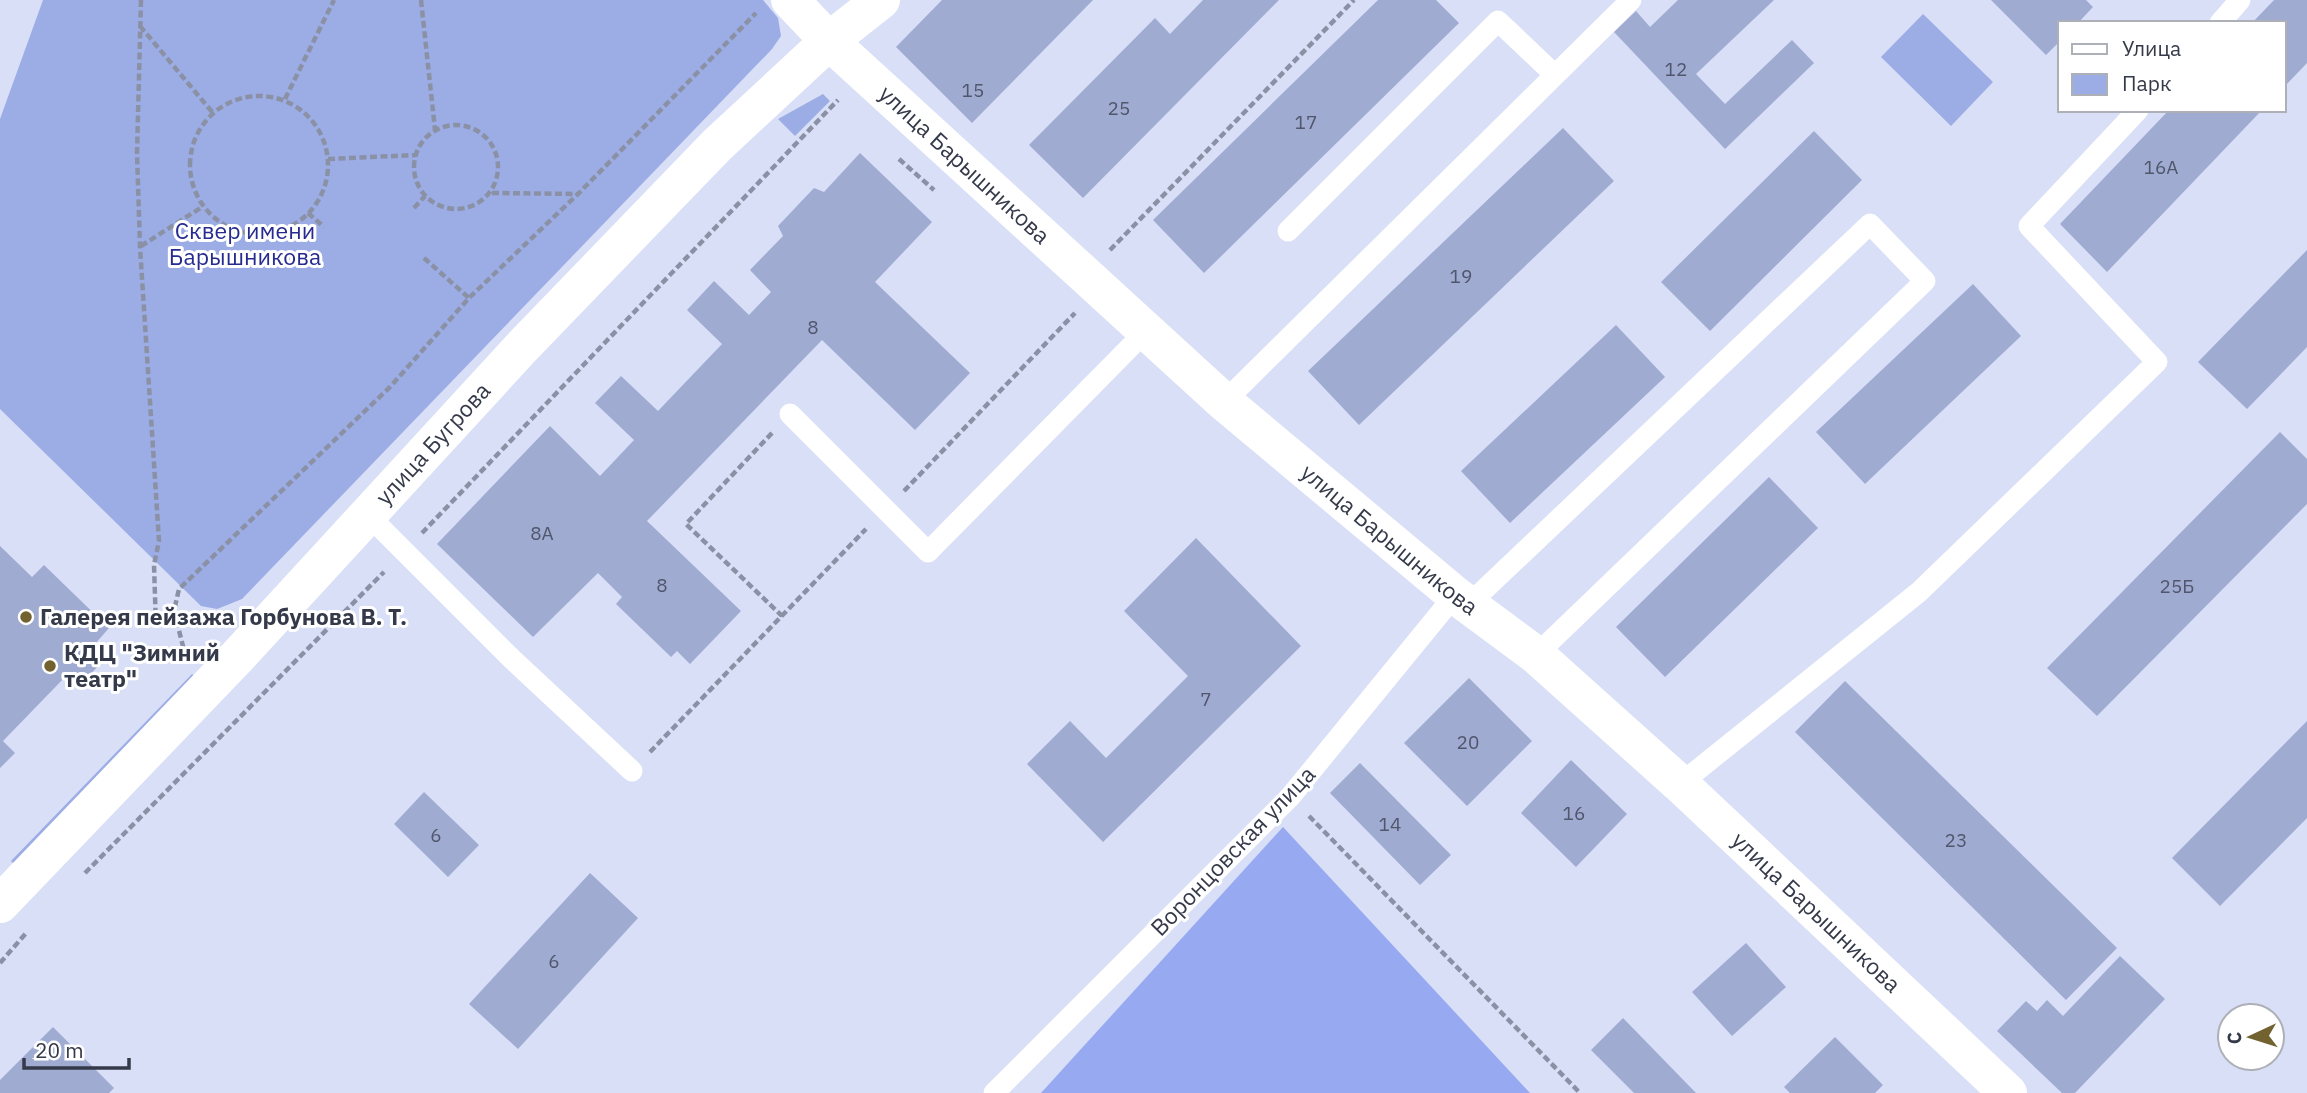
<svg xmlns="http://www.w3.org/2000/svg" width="2307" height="1093" viewBox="0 0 2307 1093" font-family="'IBM Plex Sans',sans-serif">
<rect width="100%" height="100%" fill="#d8dff7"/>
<path fill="#9cace5" d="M43,0H763L778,18L781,36L772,49L242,599L217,609L201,606L0,409V119Z
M1923,14L1993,82L1951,126L1881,57Z
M823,94L830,101L795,136L778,119Z
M192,674L198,679L17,867L11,861Z"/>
<path fill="#97a9f1" d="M1283,827L1530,1093H1041Z"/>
<path fill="#a0abd2" d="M942,0H1093L972,123L896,47Z
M1203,0H1279L1083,198L1029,145L1155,18L1170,34Z
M1378,0H1436L1459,23L1204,273L1153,220Z
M1678,0H1774L1696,74L1725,104L1792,40L1814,63L1725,149L1614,32L1636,11L1650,27Z
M1991,0H2086L2093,7L2078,23H2060V41L2046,55Z
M2274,0H2307V63L2284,87V23H2252Z
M2169,110H2262L2107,272L2060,224Z
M1563,128L1614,181L1359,425L1308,371Z
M1814,131L1862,180L1710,331L1661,282Z
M860,153L932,222L875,282L970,373L915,430L822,340L647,521L741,611L690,664L677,651L671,657L616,604L622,597L598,573L533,637L437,544L550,426L600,476L634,440L595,403L621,376L658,411L722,344L687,310L714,281L749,315L771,292L750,270L783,236L778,226L814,188L824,192Z
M2307,250V347L2247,409L2198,362Z
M1973,284L2021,336L1865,484L1816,432Z
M1616,325L1665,377L1510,523L1461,471Z
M2280,432L2307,459V504L2097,716L2047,668Z
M1769,477L1818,528L1665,677L1616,627Z
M1196,538L1301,646L1103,842L1027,764L1070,721L1106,758L1188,676L1124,611Z
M0,546L32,577L44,565L109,628L95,644L108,656L79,686L67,675L3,741L15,753L0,768Z
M1469,678L1532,741L1467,806L1404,743Z
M1845,681L2117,948L2066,1000L1795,732Z
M2307,721V818L2220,906L2172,858Z
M1571,760L1627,814L1576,867L1521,813Z
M1360,763L1451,855L1420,885L1330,793Z
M424,792L479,845L448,877L394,824Z
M590,873L638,918L518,1049L469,1004Z
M1746,943L1786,987L1732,1036L1692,992Z
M2120,956L2165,999L2075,1093H2062L1997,1031L2026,1001L2037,1011L2047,1000L2063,1016Z
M1623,1018L1696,1093H1634L1591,1050Z
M53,1027L114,1088L109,1093H0V1080Z
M1835,1037L1883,1085L1875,1093H1790L1784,1087Z"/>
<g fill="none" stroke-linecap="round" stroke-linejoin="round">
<path stroke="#8b91a5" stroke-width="4.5" stroke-dasharray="7 3.5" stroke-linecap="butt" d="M141,0L137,153L140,247L159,541L154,565L156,627
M421,0L435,130
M140,26L213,113
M190 165a69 69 0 1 1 138 0a69 69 0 1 1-138 0Z
M285,99L334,0
M414 167a42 42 0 1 1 84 0a42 42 0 1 1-84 0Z
M328,159L416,155
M899,159L934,190
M492,193L578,194
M414,208L425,196
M308,213L324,227
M141,246L202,207
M1110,250L1354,0
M424,258L469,298
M772,433L686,524L782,616
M904,491L1075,313
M422,533L838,100
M186,658L174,611L179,589L390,387L469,298L578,194L756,13
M650,752L866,529
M1309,816L1580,1093
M85,873L384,572
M0,963L27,932"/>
<path stroke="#fff" stroke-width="21" d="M2220,23L2240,0
M1288,231L1498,21L1555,75
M1224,402L1631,0
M790,414L928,552L1147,330
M367,514L512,659L632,771
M1468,605L1870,224L1925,281L1536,655
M1680,784L1919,592L2157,362L2029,226L2138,110
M994,1093L1290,797L1455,595"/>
<g stroke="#fff" stroke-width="38">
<path id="s1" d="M790,0L829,41L1224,402L1455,595L1536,655L1680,784L2008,1093"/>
<path id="s2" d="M0,904L239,655L522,347L717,145L829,41"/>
</g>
<path stroke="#fff" stroke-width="38" d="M829,41L881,0"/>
</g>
<g fill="#726230" stroke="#fff" stroke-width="2.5">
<circle cx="26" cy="617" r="7"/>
<circle cx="50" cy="666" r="7"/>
</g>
<g text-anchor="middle" stroke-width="6" stroke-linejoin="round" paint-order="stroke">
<g font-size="19" fill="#50566c">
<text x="1676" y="76">12</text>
<text x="973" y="97">15</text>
<text x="1119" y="115">25</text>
<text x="1306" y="129">17</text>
<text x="2161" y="174">16А</text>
<text x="1461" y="283">19</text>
<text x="813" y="334">8</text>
<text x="542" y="540">8А</text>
<text x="662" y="592">8</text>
<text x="2177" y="593">25Б</text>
<text x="1206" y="706">7</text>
<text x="1468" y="749">20</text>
<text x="1574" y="820">16</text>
<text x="1390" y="831">14</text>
<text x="436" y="842">6</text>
<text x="1956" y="847">23</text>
<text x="554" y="968">6</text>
</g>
<g font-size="23" fill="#353a4a" stroke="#fff">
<text dy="8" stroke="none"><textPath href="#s1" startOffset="240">улица Барышникова</textPath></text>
<text dy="8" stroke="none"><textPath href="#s2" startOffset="632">улица Бугрова</textPath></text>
<text dy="8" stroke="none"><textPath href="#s1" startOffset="807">улица Барышникова</textPath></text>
<text transform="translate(1233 851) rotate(-46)" y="8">Воронцовская улица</text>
<text dy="8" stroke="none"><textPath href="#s1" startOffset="1374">улица Барышникова</textPath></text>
</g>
<g font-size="23" fill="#262b8f" stroke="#fff">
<text x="245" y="239">Сквер имени<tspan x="245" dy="26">Барышникова</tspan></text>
</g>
<g font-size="23" font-weight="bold" fill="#353a4a" stroke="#fff" text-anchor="start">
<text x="40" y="625">Галерея пейзажа Горбунова В. Т.</text>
<text x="64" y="661">КДЦ "Зимний<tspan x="64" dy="26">театр"</tspan></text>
</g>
</g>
<rect x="2058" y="21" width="228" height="91" fill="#ffffff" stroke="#aeb0b7" stroke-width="2"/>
<rect x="2072" y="44" width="35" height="10" fill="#ffffff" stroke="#aeb0b7" stroke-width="2"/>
<text x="2122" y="56" font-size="21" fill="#353a4a">Улица</text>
<rect x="2072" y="74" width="35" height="21" fill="#9cace5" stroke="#aeb0b7" stroke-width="2"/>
<text x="2122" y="91" font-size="21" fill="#353a4a">Парк</text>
<g transform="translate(2251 1037) rotate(266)"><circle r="33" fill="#ffffff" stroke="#aeb0b7" stroke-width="2"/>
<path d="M0-5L12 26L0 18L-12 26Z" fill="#726230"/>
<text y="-10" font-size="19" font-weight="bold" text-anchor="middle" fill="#353a4a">С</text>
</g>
<path d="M24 1058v10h105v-10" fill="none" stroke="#353a4a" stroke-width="3.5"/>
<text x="35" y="1058" font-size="21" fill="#353a4a" stroke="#ffffff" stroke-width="5" paint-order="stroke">20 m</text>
</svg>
